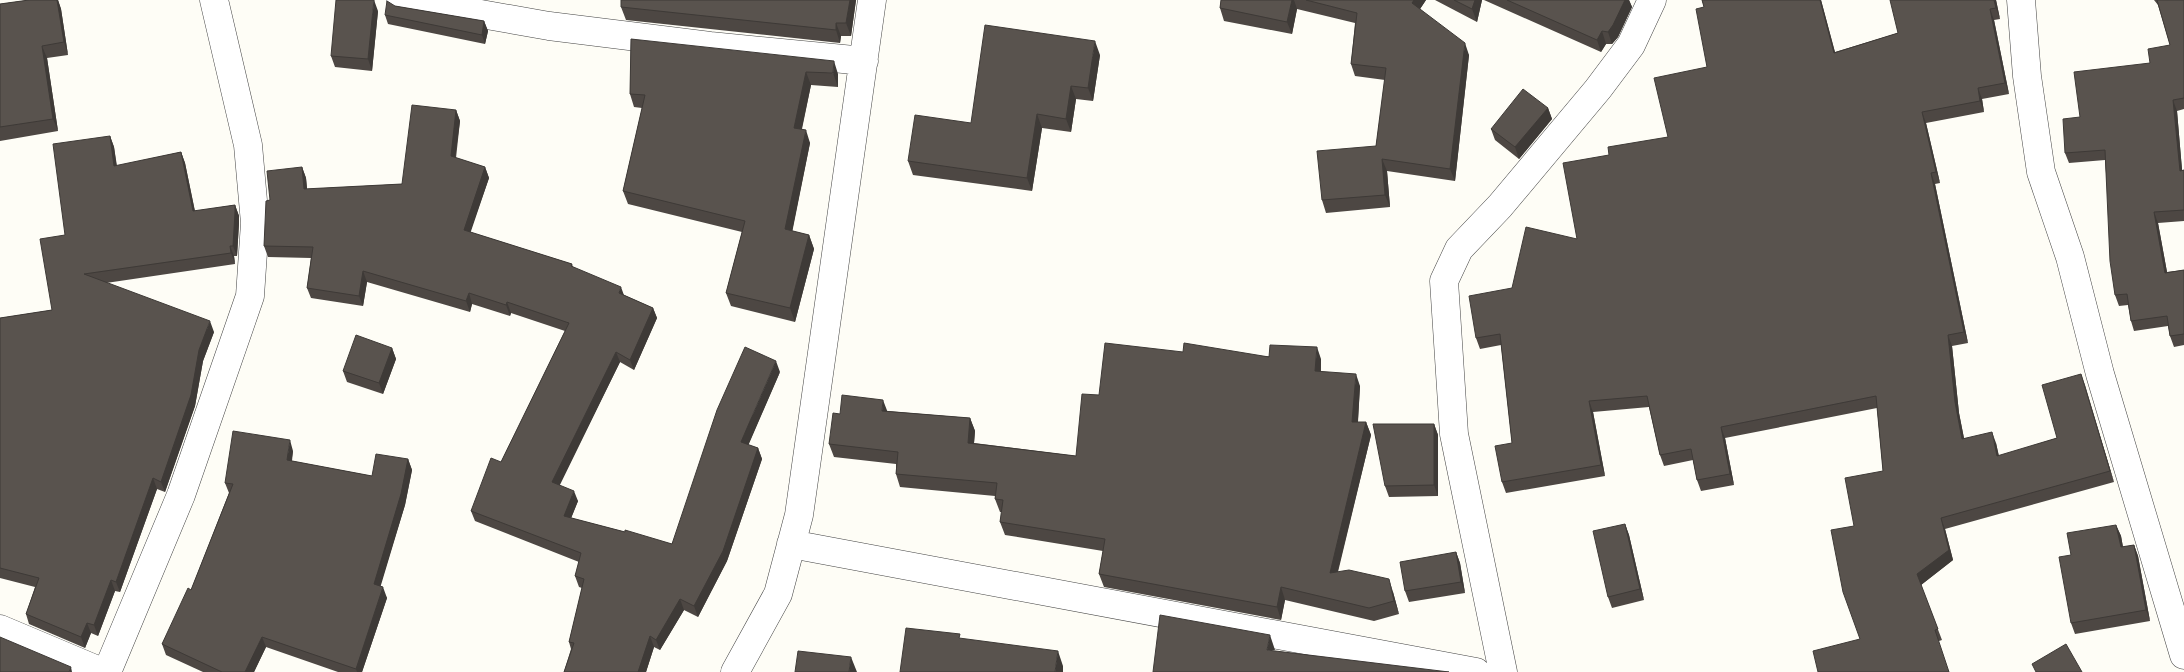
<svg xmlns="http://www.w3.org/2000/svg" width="2184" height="672" viewBox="0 0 2184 672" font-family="'IBM Plex Serif',serif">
<rect width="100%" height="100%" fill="#fefdf6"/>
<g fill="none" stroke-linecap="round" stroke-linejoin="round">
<defs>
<path id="street" d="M401,0L549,26L710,46L864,61
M2021,0L2027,76L2041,172L2070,257L2100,374L2184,655
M791,544L1476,672
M0,629L102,672
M107,672L181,495L250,296L255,223L248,145L214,0
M735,672L778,594L799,515L872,0
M1503,672L1454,434L1444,281L1459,249L1500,206L1598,89L1631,45L1652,0"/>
</defs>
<use href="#street" stroke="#444" stroke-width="29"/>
<use href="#street" stroke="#fff" stroke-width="28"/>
</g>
<path fill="#4d4743" d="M29,0H58L61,9L68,55L47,58L58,131L0,141V4Z
M856,0L851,36H841L840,43L626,20L621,7Z
M1221,0H1426L1420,9L1469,55L1455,181L1387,171L1390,207L1326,213L1322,200L1376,146L1385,80L1355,76L1351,64L1355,23L1297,9L1292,34L1224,21L1220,8Z
M1435,0H1482L1477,22Z
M1484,0H1629L1632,7L1618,37L1612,44H1606L1601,52Z
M1702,0H1821L1835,52L1898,33L1996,0L2000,19L1994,20L2009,94L1982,99L1984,112L1926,123L1940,183L1935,184L1968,343L1952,346L1959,413L1964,438L1996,443L1999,456L2057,438L2081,374L2114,482L1945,529L1953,560L1921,585L1942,640L1939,641L1860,639L1854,526L1883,471L1877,408L1725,438L1734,485L1701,491L1697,480L1693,460L1664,466L1660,455L1649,407L1593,412L1605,476L1506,493L1502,482L1512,443L1501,345L1480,349L1476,338L1512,288L1577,239L1609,155L1668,137L1707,67L1704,7Z
M2154,0H2184V109L2177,111L2182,170H2184V221L2158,223L2167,272L2184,270V345L2174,347L2170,336L2168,326L2134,331L2131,321L2128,305L2119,306L2115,295L2105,160L2069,163L2065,153L2080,117L2150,63L2170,45L2158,5Z
M395,6L484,21L488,31L485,44L388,24L385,15Z
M378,11L372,71L335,67L331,56Z
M631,39L838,74V87L811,85L802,129L810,143L792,231L809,235L814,249L795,322L731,306L726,293L742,232L628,204L623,191L642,108L634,107L630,94Z
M1100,55L1093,101L1076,99L1071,132L1042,128L1032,191L913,175L908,161L971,123Z
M1548,108L1552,119L1519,159L1495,140L1491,129Z
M456,110L460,121L456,158L485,167L489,178L470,232L572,264L573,267L624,295L653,308L657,318L634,370L620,362L559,485L578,501L571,518L672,544L780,372L748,445L758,448L762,459L727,561L698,617L684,610L660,650L654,647L646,672H564L571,649L569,642L582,588L579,587L575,576L579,562L475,521L471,511L501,462L565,331L511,313L510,316L472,304L470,312L367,282L363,306L311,298L307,288L311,258L268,257L264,246L270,200L302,167L306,178L307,189L402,184Z
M110,136L114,147L117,166L181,152L185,163L195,211L235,205L239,216V223L237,256H234L235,264L106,283L214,332L203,361L195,406L166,489L165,492L157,489L120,592L115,591L98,636L91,633L85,648L29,624L26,614L35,587L0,578V318L52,310Z
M392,348L396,359L383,394L347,382L343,371Z
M1183,352L1321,359V372L1360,386L1358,422H1366L1371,435L1338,572L1393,592L1399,614L1374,621L1285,600L1281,620L1104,587L1099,574L1103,551L1005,535L1000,522L1002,512H1000L995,499V496L900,487L896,474V464L834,457L829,444L840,414L887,411L970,418L975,431L974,443L1076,456L1099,395Z
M1434,424L1438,435V496L1389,497L1385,486Z
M293,451L292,461L372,476L408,459L412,470L405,505L380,586L387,598L362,672H338L266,647L254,672H203L166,655L162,644L191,590L229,493L225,483Z
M1625,524L1629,535L1644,600L1612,608L1608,597Z
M2116,525L2121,536L2123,547L2134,545L2138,556L2150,621L2075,634L2071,623Z
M1456,552L1460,563L1465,593L1409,602L1405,591Z"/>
<path fill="#3e3a37" d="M57,0H58L61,9L68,55L64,42Z
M374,0L378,11L372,71L368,59Z
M850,0H856L851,36L846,23Z
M1292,0H1294L1297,9L1292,34L1287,22Z
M1414,0H1426L1416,15L1412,3Z
M1475,0H1482L1477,22L1472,9Z
M1625,0H1629L1632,7L1618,37L1612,44L1608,32Z
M1820,0H1821L1838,64L1834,53Z
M1994,0H1996L2000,19L1996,8Z
M1990,9L1994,20L2009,94L2005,83Z
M484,21L488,31L485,44L482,35Z
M836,23L841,36L840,43L836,30Z
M1602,31L1606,44L1601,52L1597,40Z
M1095,41L1100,55L1093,101L1088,88Z
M1465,43L1469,55L1455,181L1450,169Z
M42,46L47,58L58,131L53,119Z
M834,61L838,74V87L833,73Z
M806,72L811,85L799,141L794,128Z
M1071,86L1076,99L1071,132L1066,119Z
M1978,88L1982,99L1984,112L1980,101Z
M2173,100L2177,111L2183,181L2180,171Z
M1548,108L1552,119L1519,159L1515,147Z
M456,110L460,121L454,166L451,156Z
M1922,112L1926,123L1940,183L1936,172Z
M1037,114L1042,128L1032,191L1027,178Z
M806,130L810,143L790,243L785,229Z
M110,136L114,147L118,177L114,166Z
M181,152L185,163L197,222L193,211Z
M1382,159L1387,171L1390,207L1385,195Z
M302,167L306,178L308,199L304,189Z
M485,167L489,178L468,240L464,230Z
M1931,173L1935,184L1968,343L1964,332Z
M235,205L239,216V223L237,256L233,246Z
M2154,212L2158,223L2169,283L2165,273Z
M809,235L814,249L795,322L790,308Z
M230,246L234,256L235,264L231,253Z
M363,271L367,282L363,306L359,296Z
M621,287L625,298L619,293Z
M469,293L472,304L470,312L466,301Z
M507,302L511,313L510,316L506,305Z
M653,308L657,318L634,370L630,360Z
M210,321L214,332L203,361L195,406L165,492L161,482L199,350Z
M1948,335L1952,346L1959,413L1966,449L1962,439L1955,402Z
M1317,347L1321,359L1320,384L1315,371Z
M392,348L396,359L383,394L379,383Z
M616,352L620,362L556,493L552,482Z
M776,361L780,372L745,453L741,442Z
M1356,374L1360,386L1357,435L1352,422Z
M2081,374L2085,385L2114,482L2110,471Z
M883,400L888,413L882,411Z
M1589,401L1593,412L1605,476L1601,465Z
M970,418L975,431L973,455L968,443Z
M1366,422L1371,435L1334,586L1330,573Z
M1434,424L1438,435V496L1434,485Z
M1721,427L1725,438L1734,485L1730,474Z
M1992,432L1996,443L2001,467L1997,456Z
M290,440L293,451L290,470L287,460Z
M758,448L762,459L727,561L698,617L694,606Z
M408,459L412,470L405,505L378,595L374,584Z
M153,478L157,489L120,592L116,582Z
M574,491L578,501L568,526L564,516Z
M1941,518L1945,529L1953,560L1921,585L1917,574Z
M1625,524L1629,535L1644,600L1640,589Z
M2116,525L2121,536L2125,559L2121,547Z
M2134,545L2138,556L2150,621L2146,610Z
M1456,552L1460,563L1465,593L1461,582Z
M1389,579L1393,592L1399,614L1394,601Z
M111,580L115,591L98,636L94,625Z
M383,587L387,598L362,672H357L356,669Z
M1281,587L1285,600L1281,620L1277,607Z
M680,599L684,610L660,650L656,640Z
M87,623L91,633L85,648L81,637Z
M1270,635L1275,650H1267Z
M650,636L654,647L646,672H638Z
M262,637L266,647L254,672H245Z
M1058,651L1063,666V672H1055Z
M851,657L857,672H849Z
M71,667L72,672H69Z"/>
<path fill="#59534e" stroke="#3e3a37" d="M29,0H57L64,42L42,46L53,119L0,127V4Z
M336,0H374L368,59L331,56Z
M621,0H850L846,23H836V30L621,7Z
M1221,0H1292L1287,22L1220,8Z
M1306,0H1414L1412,3L1465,43L1450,169L1382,159L1385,195L1322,200L1317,151L1376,146L1386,68L1351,64L1357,13Z
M1454,0H1475L1472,9Z
M1507,0H1625L1613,25L1608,32L1602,31L1597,40Z
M1702,0H1820L1834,53L1898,33L1890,0H1994L1996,8L1990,9L2005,83L1978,88L1980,101L1922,112L1936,172L1931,173L1964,332L1948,335L1955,402L1962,439L1992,432L1997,456L2057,438L2042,385L2081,374L2110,471L1941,518L1949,550L1917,574L1938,629L1935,630L1949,672H1818L1813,651L1860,639L1843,592L1831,530L1854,526L1845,478L1883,471L1876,396L1721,427L1730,474L1697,480L1691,449L1660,455L1647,396L1589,401L1601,465L1502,482L1495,446L1512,443L1500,334L1476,338L1469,296L1512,288L1526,227L1577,239L1563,163L1609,155L1608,147L1668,137L1654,78L1707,67L1696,9L1704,7Z
M2157,0H2184V98L2173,100L2180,171L2184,170V210L2154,212L2165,273L2184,270V334L2170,336L2167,316L2131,321L2127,294L2115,295L2110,261L2105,150L2065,153L2063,119L2080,117L2074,72L2150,63L2148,49L2170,45Z
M387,1L395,6L484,21L482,35L385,15Z
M985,25L1095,41L1088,88L1071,86L1066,119L1037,114L1027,178L908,161L915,115L971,123Z
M631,39L834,61L833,73L806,72L794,128L806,130L785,229L809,235L790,308L726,293L745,221L623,191L645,95L630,94Z
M1523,89L1548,108L1515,147L1491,129Z
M412,105L456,110L451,156L485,167L464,230L572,264L571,266L621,287L619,293L653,308L630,360L616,352L552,482L574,491L564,516L625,532V530L672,544L717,410L745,347L776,361L741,442L758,448L723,551L694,606L680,599L656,640L650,636L638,672H564L574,643L569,642L584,579L575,576L581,553L471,511L491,458L501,462L569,323L507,302L506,305L469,293L466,301L363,271L359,296L307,288L313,247L264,246L266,201L270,200L267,171L302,167L304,189L402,184Z
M110,136L114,166L181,152L193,211L235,205V212L233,246H230L231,253L84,274L210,321L199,350L191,395L162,479L161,482L153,478L116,582L111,580L94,625L87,623L81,637L26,614L39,578L0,568V318L52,310L40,239L65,235L53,144Z
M356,335L392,348L379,383L343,371Z
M1105,343L1183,352L1184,343L1269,357L1270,345L1317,347L1315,371L1356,374L1352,422H1366L1330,573L1349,570L1389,579L1394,601L1369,608L1281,587L1277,607L1099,574L1105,539L1000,522L1003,500L995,499L997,483L896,474L898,452L829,444L833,413L840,414L842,395L883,400L882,411L970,418L968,443L1076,456L1082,394L1099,395Z
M1373,424H1434V485L1385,486Z
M233,431L290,440L287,460L372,476L376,454L408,459L401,494L374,584L383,587L356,669L262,637L245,672H222L162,644L188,588L191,590L233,484L225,483Z
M1625,524L1640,589L1608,597L1593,531Z
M2116,525L2121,547L2134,545L2146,610L2071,623L2059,557L2071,555L2067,533Z
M1456,552L1461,582L1405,591L1400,562Z
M1160,615L1270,635L1267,650L1449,672H1153Z
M906,628L960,634L959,638L1058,651L1055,672H900Z
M0,637L71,667L69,672H0Z
M2066,644L2082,672H2036L2032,664Z
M798,651L851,657L849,672H795Z"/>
</svg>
